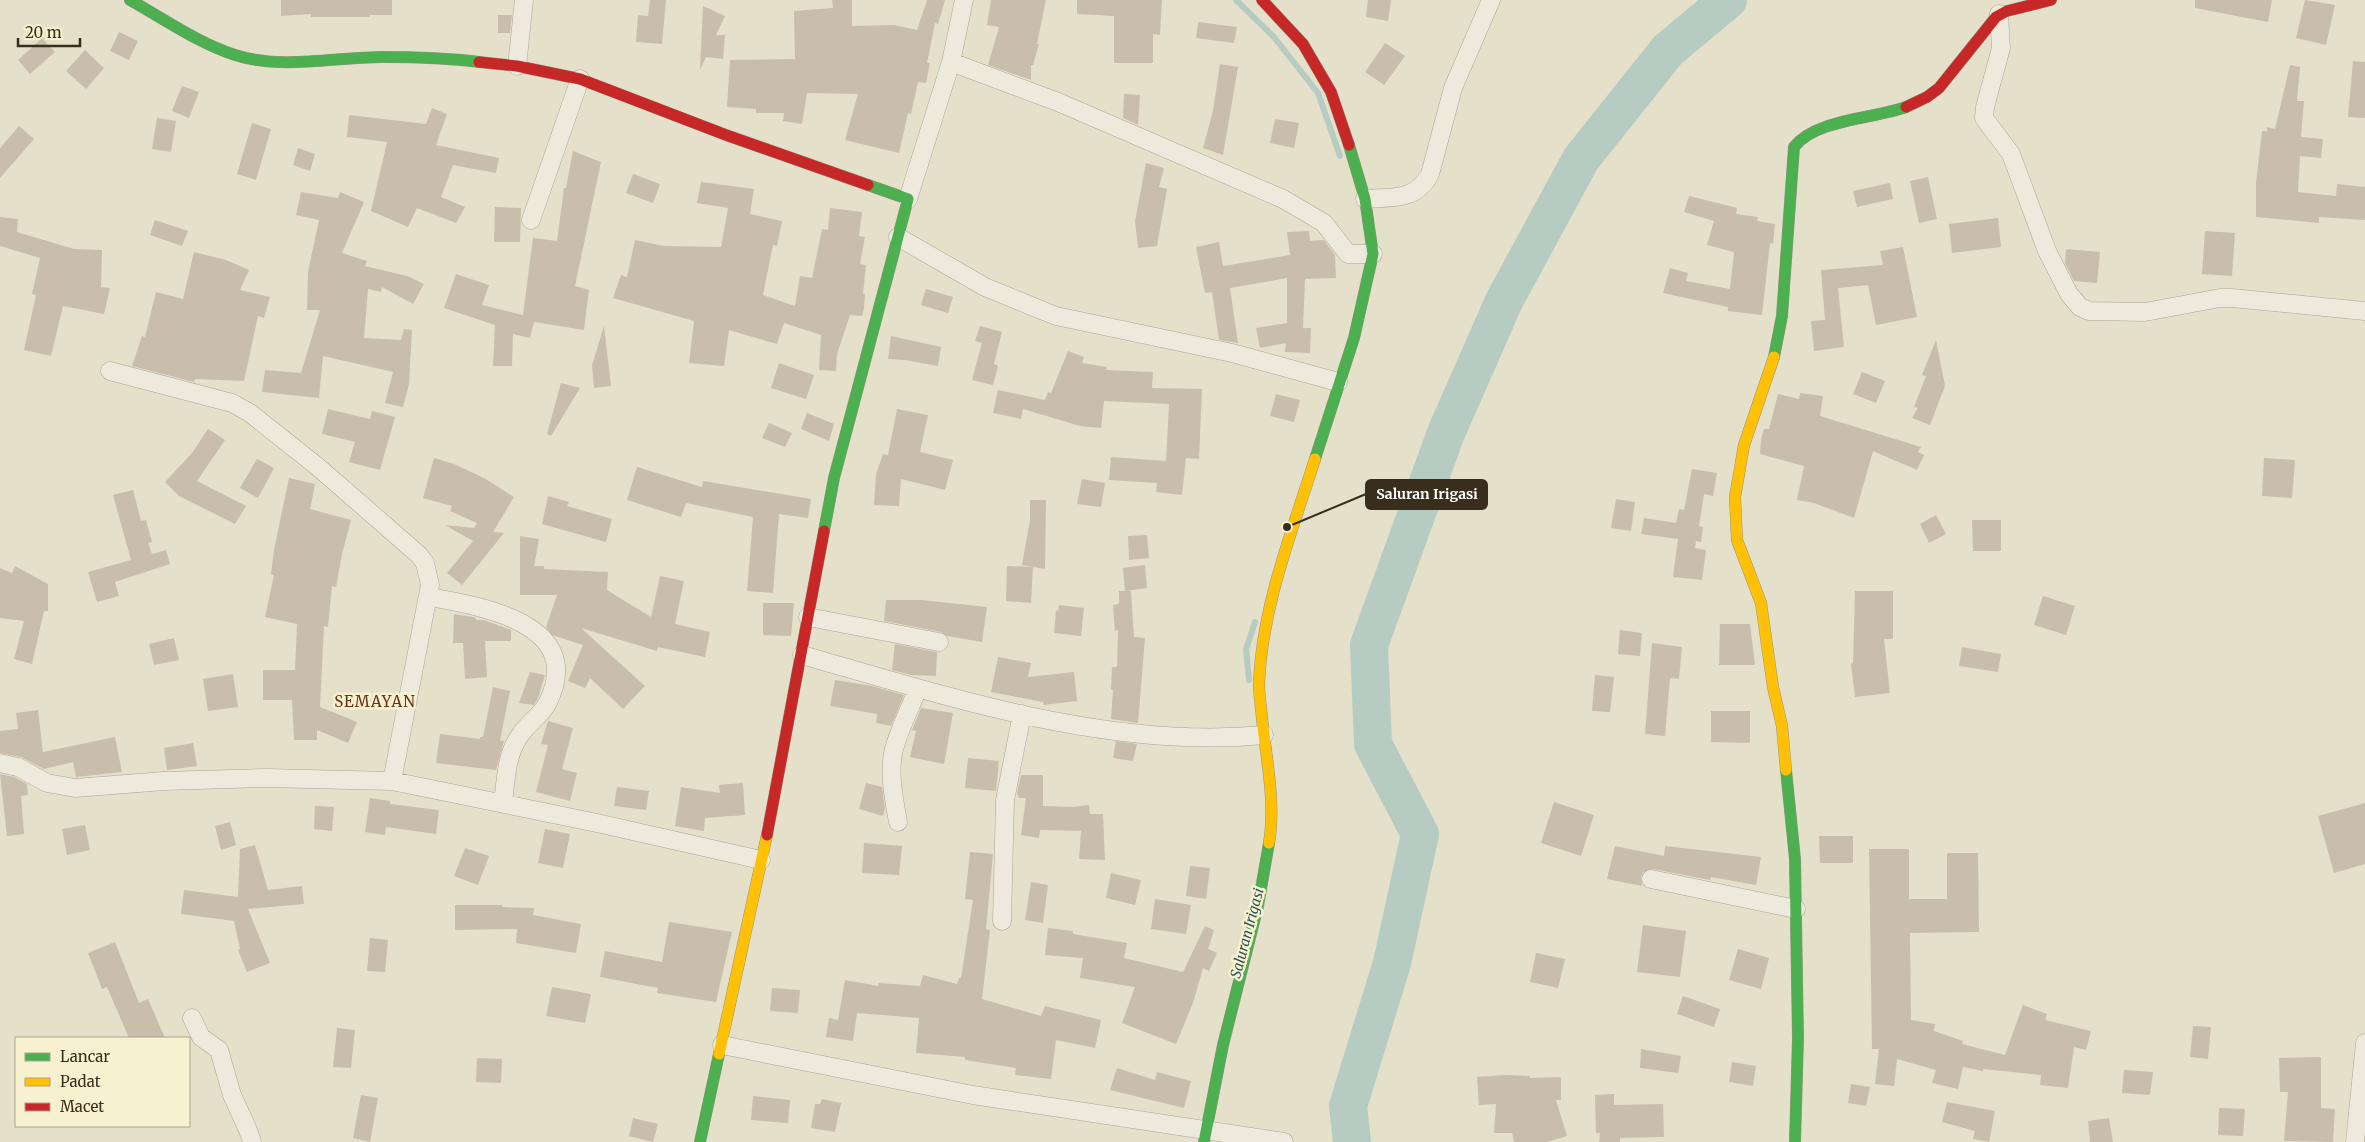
<svg xmlns="http://www.w3.org/2000/svg" width="2365" height="1142" viewBox="0 0 2365 1142" font-family="Merriweather,serif">
<rect width="100%" height="100%" fill="#e5e0ca"/>
<g fill="none" stroke-linecap="round" stroke-linejoin="round">
<path stroke="#b6cbc1" stroke-width="6" d="M1236,0L1274,37L1318,93L1340,156
M1249,680L1246,649L1255,622"/>
<path stroke="#b6cbc1" stroke-width="38" d="M1352,1142L1348,1106L1392,963L1420,834L1373,744L1369,645L1446,433L1504,301L1581,159L1668,50L1728,0"/>
</g>
<path fill="#c9beab" d="M281,0H392V15H370L369,17H311V14L281,16Z
M650,0H666L662,44L636,42L638,15L648,16Z
M832,0H852V26L894,25L917,30L927,0H945L938,24L935,23L927,63H930L926,83L918,82L911,114L908,113L899,153L845,140L858,94L807,93L802,124L783,121L784,113H756V109L727,107L730,60L795,59L794,11L833,8Z
M991,0H1046L1037,44H1039L1033,65H1031V80L988,65L999,27L987,25Z
M1077,0H1162L1160,35L1153,34V63H1114V16L1077,14Z
M1368,0H1391L1388,21L1366,17Z
M2195,0H2272L2268,22L2195,8Z
M2305,0L2335,5L2326,45L2296,38Z
M703,6L725,16L716,35H725L723,59L706,57L700,70Z
M498,15H512L510,33H498Z
M1198,22L1237,27L1234,43L1196,38Z
M119,32L138,41L129,60L110,51Z
M42,38L55,52L30,74L18,60Z
M1385,43L1405,56L1384,85L1365,72Z
M85,50L104,68L86,89L66,71Z
M2353,61L2365,62V118L2348,117Z
M1220,64L1238,67L1223,155L1203,148L1213,111Z
M2290,65L2300,67L2297,101H2304L2301,137L2323,139L2321,158L2300,156L2298,192L2336,196L2337,184L2365,187V220L2319,217V223L2256,217V183L2262,131H2267V127L2275,129Z
M182,86L199,92L189,118L172,111Z
M1124,94L1140,95L1138,125L1123,118Z
M432,108L447,114L436,145L499,158L496,173L453,165L441,197L465,207L456,223L417,208L408,227L371,211L387,142L347,137L349,115L426,124Z
M157,118L176,121L171,152L152,149Z
M1275,119L1299,123L1294,148L1270,143Z
M252,123L271,129L256,180L237,174Z
M19,126L34,139L0,178V148Z
M298,148L315,154L310,171L293,165Z
M573,151L601,162L575,286L589,290L584,330L534,322L530,338L513,334L512,366H493L495,325L444,308L456,274L489,285L482,305L523,315L533,238L557,241L564,188H566Z
M1146,163L1164,168L1159,187L1167,189L1157,246L1138,248L1135,221Z
M633,174L660,184L653,203L626,193Z
M1928,177L1937,219L1919,223L1910,181Z
M701,182L754,189L750,214L782,221L777,246L773,245L763,295L795,306L800,276L812,278L822,229L828,230L830,208L862,212L859,236L865,237L860,264L866,265L863,294H865L864,308L862,316L850,315L837,354L836,371L819,370L821,335L784,323L777,344L729,330L724,366L689,363L694,321L613,298L621,275L627,277L635,240L664,246L721,247L728,208L697,203Z
M1890,183L1893,199L1857,207L1853,191Z
M301,192L338,198L340,192L364,202L342,253L367,261L365,266L407,276L424,284L413,304L382,287L381,292L368,289L364,338L401,340L404,329L412,330L409,384L403,407L385,403L393,372L323,356L319,398L262,392L265,370L301,373L320,310H307L308,272L319,220L296,215Z
M1689,196L1737,208L1736,214L1758,217L1757,221L1775,224L1773,244L1770,243L1762,315L1728,311V307L1663,293L1670,268L1688,273L1686,281L1730,289L1734,252L1707,245L1714,221L1684,212Z
M495,207L521,208L520,242H494Z
M0,217L18,219L17,232L74,249L102,250L101,287L110,288L104,314L63,306L51,356L24,350L36,295L32,294L40,258L0,246Z
M1998,218L2001,247L1952,253L1949,224Z
M155,220L188,231L182,246L150,235Z
M1309,231L1310,241L1324,240L1335,255L1336,278L1305,279L1303,328H1311L1310,353L1285,352L1286,343L1260,348L1256,328L1287,323V278L1230,288L1238,343L1219,340L1212,292L1205,293L1196,247L1219,242L1223,266L1290,255L1287,232Z
M2205,231L2235,233L2232,276L2202,274Z
M1903,247L1917,317L1876,325L1868,285L1838,288L1844,347L1814,351L1811,321L1825,320L1821,270L1883,265L1880,251Z
M2066,249L2100,252L2097,283L2074,281L2065,263Z
M194,252L226,260L249,270L240,290L270,297L264,318L258,316L244,381L195,379L194,382L132,366L142,336L145,337L156,292L183,299Z
M926,289L953,297L948,313L921,305Z
M604,326L611,386L594,388L592,365Z
M980,326L1002,332L994,364L998,366L993,385L972,380L982,343L975,341Z
M891,336L941,347L938,366L905,360L888,359Z
M1936,340L1945,386L1930,425L1912,418L1918,408L1914,407L1926,376L1922,375Z
M1068,351L1084,357L1082,363L1107,367L1106,370L1153,372L1152,388L1202,389L1199,459L1186,458L1182,495L1156,492L1157,483L1109,480L1111,457L1166,461L1169,404L1104,401L1101,428L1080,426L1023,409L1021,419L993,413L998,390L1045,400L1048,392L1051,393Z
M779,363L814,375L806,399L771,388Z
M1862,372L1885,381L1876,403L1853,394Z
M561,383L580,388L551,436L547,434Z
M1800,393L1823,396L1820,416L1921,447L1918,452L1924,455L1917,470L1873,451L1854,518L1814,503L1797,500L1804,466L1760,454L1761,439L1764,429H1769L1778,394L1799,399Z
M1276,394L1300,400L1294,422L1270,416Z
M328,409L370,419L372,411L395,417L380,470L349,462L355,442L322,434Z
M897,409L928,415L920,452L953,460L945,490L901,479L899,506L874,505L876,474L883,454L888,455Z
M807,413L834,424L829,441L801,429Z
M769,423L792,433L785,447L762,438Z
M208,429L225,440L197,481L246,506L235,524L179,496L165,482L192,453Z
M434,458L454,464L486,479L514,497L493,532L504,533L462,585L447,573L473,541L445,525L474,528L477,523L450,511L452,506L423,498Z
M2264,458L2295,460L2292,498L2262,496Z
M257,459L274,468L258,498L240,488Z
M637,467L702,487L703,481L811,499L808,518L779,514L773,593L747,591L753,517L686,503L681,517L627,500Z
M1692,469L1717,473L1713,496L1704,494L1699,526L1703,527L1701,542L1696,541L1695,548L1706,550L1702,580L1673,577L1678,539L1641,534L1644,518L1676,523L1679,509L1684,510Z
M289,478L315,484L310,509L351,520L342,554L336,587L332,586L328,627L324,626L320,707L357,722L348,743L317,730V740H294L292,700H263V670H295L297,624L265,617L274,575L271,574L274,550Z
M1082,479L1105,483L1101,507L1077,504Z
M133,490L141,521L146,520L152,542L148,543L152,554L166,550L170,564L115,582L119,596L97,602L88,572L131,560L113,495Z
M548,496L569,502L567,506L612,519L606,542L542,524Z
M1616,499L1635,502L1631,531L1611,528Z
M1030,500H1046L1045,569L1022,565L1030,520Z
M1936,515L1946,534L1929,543L1920,524Z
M1972,520H2001V551H1973Z
M1147,535L1149,558L1129,560L1128,536Z
M520,536L539,539L534,566H544V569L608,572L607,590L651,617L660,576L684,581L675,624L710,632L705,657L658,647L657,651L581,628L645,686L623,709L590,678L585,688L568,681L583,645L552,635L546,627L557,595H520Z
M1145,565L1147,588L1125,591L1123,568Z
M15,566L48,584V611H44L32,664L14,659L24,621L0,618V568L12,573Z
M1007,566L1033,567L1031,603L1006,601Z
M1119,591H1131L1134,637L1145,638L1138,723L1111,719L1113,690L1111,689L1112,667H1117L1118,630L1115,631L1113,605L1119,604Z
M1855,591H1893V639H1884L1890,693L1855,697L1851,664L1853,663Z
M2043,596L2075,606L2066,635L2034,625Z
M886,600H921L987,607L982,642L947,636L941,632L884,621Z
M763,603H794L791,636L763,635Z
M1059,605L1084,608L1081,636L1054,633L1056,610L1058,611Z
M454,614L473,617L476,618V620H484L511,630V641H485L487,677L465,679L463,643H453Z
M1720,624H1750L1755,665H1719Z
M1620,630L1642,633L1640,656L1618,654Z
M174,638L179,660L154,665L149,644Z
M1652,643L1682,647L1679,679L1670,678L1665,736L1645,734Z
M895,644L937,652L936,676L911,675L892,670Z
M1962,647L2001,654L1998,672L1959,666Z
M998,657L1031,663L1028,677L1074,672L1077,701L1044,705L1043,702L991,692Z
M530,672L545,675L538,698L534,705L519,703Z
M233,674L238,707L208,711L203,679Z
M1595,675L1614,677L1610,712L1592,711Z
M835,680L872,686L904,695L891,726L876,723L877,714L830,706Z
M493,687L510,691L500,740L504,741L496,770L436,763L440,734L480,739V737H483Z
M921,708L953,713L944,764L910,757L916,731L912,730Z
M38,710L43,752L115,737L122,772L76,777L73,762L44,769L21,757L0,753V731L18,729L16,713Z
M1711,711H1750V743L1711,742Z
M548,721L573,728L562,769L577,773L570,801L536,792L548,745L541,744Z
M1116,741L1137,744L1133,761L1113,758Z
M193,743L197,766L167,770L164,748Z
M968,758L999,761L996,791L965,788Z
M0,774L14,777L27,784L28,795L21,796L24,834L7,836Z
M1021,775H1043V806L1073,807L1089,805L1090,814H1103L1105,860L1079,859L1081,831L1040,830L1039,838L1021,835L1026,798H1019L1017,793Z
M743,783L745,815L705,818L704,831L675,826L681,787L720,793L719,785Z
M866,783L882,787L885,808L883,816L859,809Z
M617,787L649,791L646,810L614,806Z
M370,798L390,801V804L439,810L436,834L386,827L385,835L365,832Z
M1554,802L1594,815L1581,856L1541,843Z
M2365,803V864L2334,873L2318,816Z
M315,806L334,807L332,831L314,829Z
M230,822L236,845L221,850L215,826Z
M85,825L90,850L67,855L62,829Z
M545,829L570,834L563,868L538,863Z
M1819,836H1853V863H1820Z
M864,843L902,846L899,875L862,873Z
M255,845L268,890L302,886L304,904L248,909L270,963L247,972L238,950L240,949L234,921L181,914L184,890L238,897L240,849Z
M1615,846L1664,856L1665,846L1761,857L1756,885L1711,877L1710,880L1653,869L1643,872L1641,877L1642,886L1607,879Z
M465,848L489,856L478,885L454,876Z
M1869,849H1909V899H1947V853H1978L1979,932L1910,933L1911,1020L1935,1024L1934,1031L1963,1041L1962,1044L2005,1055L2023,1005L2047,1014L2045,1020L2091,1031L2086,1050L2074,1047L2068,1088L2040,1085L2041,1075L1983,1069V1071L1963,1067L1958,1089L1932,1083L1936,1070L1897,1059L1894,1086L1875,1084L1879,1049H1872Z
M970,852L993,854L986,929L990,930L982,999L1041,1016L1045,1006L1101,1020L1095,1048L1056,1040L1051,1079L1015,1075L1016,1068L965,1060V1057L916,1053L919,1018L857,1013L853,1041L826,1037L829,1018L838,1020L845,980L878,986L879,983L920,986L923,975L957,984L959,978H961L973,900L965,899Z
M1190,866L1210,868L1206,899L1186,896Z
M1111,873L1141,880L1135,905L1106,898Z
M1031,882L1048,885L1043,923L1025,920Z
M1155,899L1191,905L1186,934L1151,929Z
M455,905H502V907L534,908L533,915L581,924L576,953L516,943L517,929L455,930Z
M669,922L732,932L716,1002L657,993L658,988L600,977L605,951L662,962Z
M1643,925L1686,931L1680,977L1637,972Z
M1205,926L1214,930L1208,949L1217,953L1209,971L1203,968L1193,1003L1176,1044L1122,1023L1135,987L1080,978L1083,958L1045,955L1048,928L1073,931V934L1127,943L1124,958L1183,972Z
M370,938L388,940L385,972L367,971Z
M115,942L139,1003L148,999L165,1038H129L107,987L102,989L88,953Z
M1738,949L1769,958L1761,989L1729,980Z
M1536,953L1565,959L1558,988L1530,982Z
M552,987L591,994L585,1023L546,1016Z
M772,988L800,990L798,1013L770,1011Z
M1683,996L1720,1009L1714,1027L1677,1014Z
M2193,1026L2211,1027L2208,1059L2190,1057Z
M337,1028L355,1030L351,1068L333,1067Z
M1641,1049L1681,1056L1678,1073L1640,1068Z
M2321,1057V1108L2335,1109L2333,1142L2284,1141L2288,1092H2280L2279,1058Z
M477,1058L502,1059L501,1083L476,1082Z
M1732,1062L1756,1066L1753,1086L1729,1082Z
M1117,1068L1155,1080L1157,1072L1191,1081L1184,1108L1110,1090Z
M2124,1070L2153,1072L2150,1095L2122,1093Z
M1505,1075L1530,1076V1078L1561,1077V1100H1556L1567,1136L1547,1142H1514L1512,1133H1494L1496,1104L1479,1105L1477,1077Z
M1851,1084L1870,1087L1866,1106L1848,1103Z
M1614,1094V1105L1663,1104L1664,1137L1620,1138V1142H1599L1600,1133H1596L1595,1095Z
M361,1095L378,1098L370,1142L353,1138Z
M753,1096L790,1100L788,1123L751,1120Z
M822,1099L841,1103L835,1132L811,1128L815,1104H820Z
M1947,1102L1995,1111L1989,1142L1973,1139L1975,1131L1942,1122Z
M2219,1108L2245,1109L2243,1136L2218,1135Z
M633,1118L658,1124L653,1142L629,1136Z
M2109,1118L2113,1142H2090L2088,1121Z"/>
<g fill="none" stroke-linecap="round" stroke-linejoin="round">
<defs>
<path id="street" d="M1999,14L2001,48L1985,107L1984,118L2011,154L2047,251L2069,294L2080,307L2089,311L2145,312L2220,298H2232L2365,311
M951,62L1058,102L1283,199L1324,223L1348,254H1373
M517,66L524,0
M908,199L951,62L964,0
M1365,199C1392,197 1416,201 1430,174L1453,88L1491,0
M531,220L580,79
M898,237L985,287L1056,316L1232,353L1338,382
M110,371L232,403L250,413L318,467L419,555L425,563L430,585L392,781
M429,597C482,606 586,624 548,702C542,715 529,722 521,734C506,753 506,780 503,803
M808,617L939,642
M802,655C949,697 1110,750 1264,735
M0,763L18,767L47,783L75,788L164,781L266,778L392,781L597,823L761,860
M898,822C894,800 889,775 893,753C898,731 910,709 918,688
M1651,879L1796,909
M1002,921L1005,800L1022,714
M192,1018L201,1037L219,1050L232,1095L248,1130L252,1142
M722,1045L973,1095L1284,1142
M2355,1142L2365,1043"/>
<path id="fast" d="M130,0C164,19 198,43 235,55C282,70 335,57 383,57C415,57 447,58 479,62
M1774,357L1782,316L1794,147C1816,119 1873,119 1906,107
M1315,459L1354,338L1373,254L1365,199L1349,145
M824,531L834,478L908,199L868,185
M1786,770L1795,859L1798,1038L1795,1142
M700,1142L719,1054
M1204,1142L1223,1045L1258,906L1269,843"/>
<path id="slow" d="M1774,357L1744,445L1735,497L1737,540L1761,603L1773,687L1782,726L1786,770
M1269,843C1276,803 1266,758 1262,718C1261,707 1259,695 1259,684C1262,606 1292,532 1315,459
M719,1054L767,835"/>
<path id="jam" d="M1262,0L1303,44L1331,92L1349,145
M479,62L517,66L580,79L726,135L868,185
M1906,107L1927,97L1939,88L1996,17L2007,11L2051,0
M767,835L824,531"/>
</defs>
<use href="#street" stroke="#aaa494" stroke-width="19"/>
<use href="#fast" stroke="#9a9484" stroke-width="12"/>
<use href="#slow" stroke="#9a9484" stroke-width="12"/>
<use href="#jam" stroke="#9a9484" stroke-width="12"/>
<use href="#street" stroke="#edeadd" stroke-width="18"/>
<use href="#fast" stroke="#4caf50" stroke-width="11"/>
<use href="#slow" stroke="#ffc107" stroke-width="11"/>
<use href="#jam" stroke="#c62828" stroke-width="11"/>
</g>
<g text-anchor="middle" stroke-width="5" stroke-linejoin="round" paint-order="stroke">
<g font-size="14" font-style="italic" fill="#2a5659" stroke="#f7f1cf">
<text transform="translate(1247 933) rotate(-75)" y="5">Saluran Irigasi</text>
</g>
<g font-size="15" letter-spacing="1" fill="#683319" stroke="#f7f1cf">
<text x="375" y="707">SEMAYAN</text>
</g>
</g>
<path fill="none" stroke="#392d1c" stroke-width="2" d="M1287 527L1366 494"/>
<circle fill="#392d1c" stroke="#f7f1cf" stroke-width="2" cx="1287" cy="527" r="5"/>
<rect fill="#392d1c" stroke="#392d1c" stroke-width="2" x="1366" y="480" width="121" height="29" rx="5"/>
<g font-size="14" text-anchor="middle" font-weight="bold" fill="#fff">
<text x="1427" y="499">Saluran Irigasi</text>
</g>
<rect x="15" y="1037" width="175" height="90" fill="#f7f1cf" stroke="#aba387"/>
<rect x="25" y="1053" width="25" height="8" fill="#4caf50" stroke="#aba387"/>
<text x="60" y="1062" font-size="15" fill="#392d1c">Lancar</text>
<rect x="25" y="1078" width="25" height="8" fill="#ffc107" stroke="#aba387"/>
<text x="60" y="1087" font-size="15" fill="#392d1c">Padat</text>
<rect x="25" y="1103" width="25" height="8" fill="#c62828" stroke="#aba387"/>
<text x="60" y="1112" font-size="15" fill="#392d1c">Macet</text>
<path d="M18 38v8h62v-8" fill="none" stroke="#392d1c" stroke-width="2.5"/>
<text x="25" y="38" font-size="15" fill="#392d1c" stroke="#f7f1cf" stroke-width="4" paint-order="stroke">20 m</text>
</svg>
